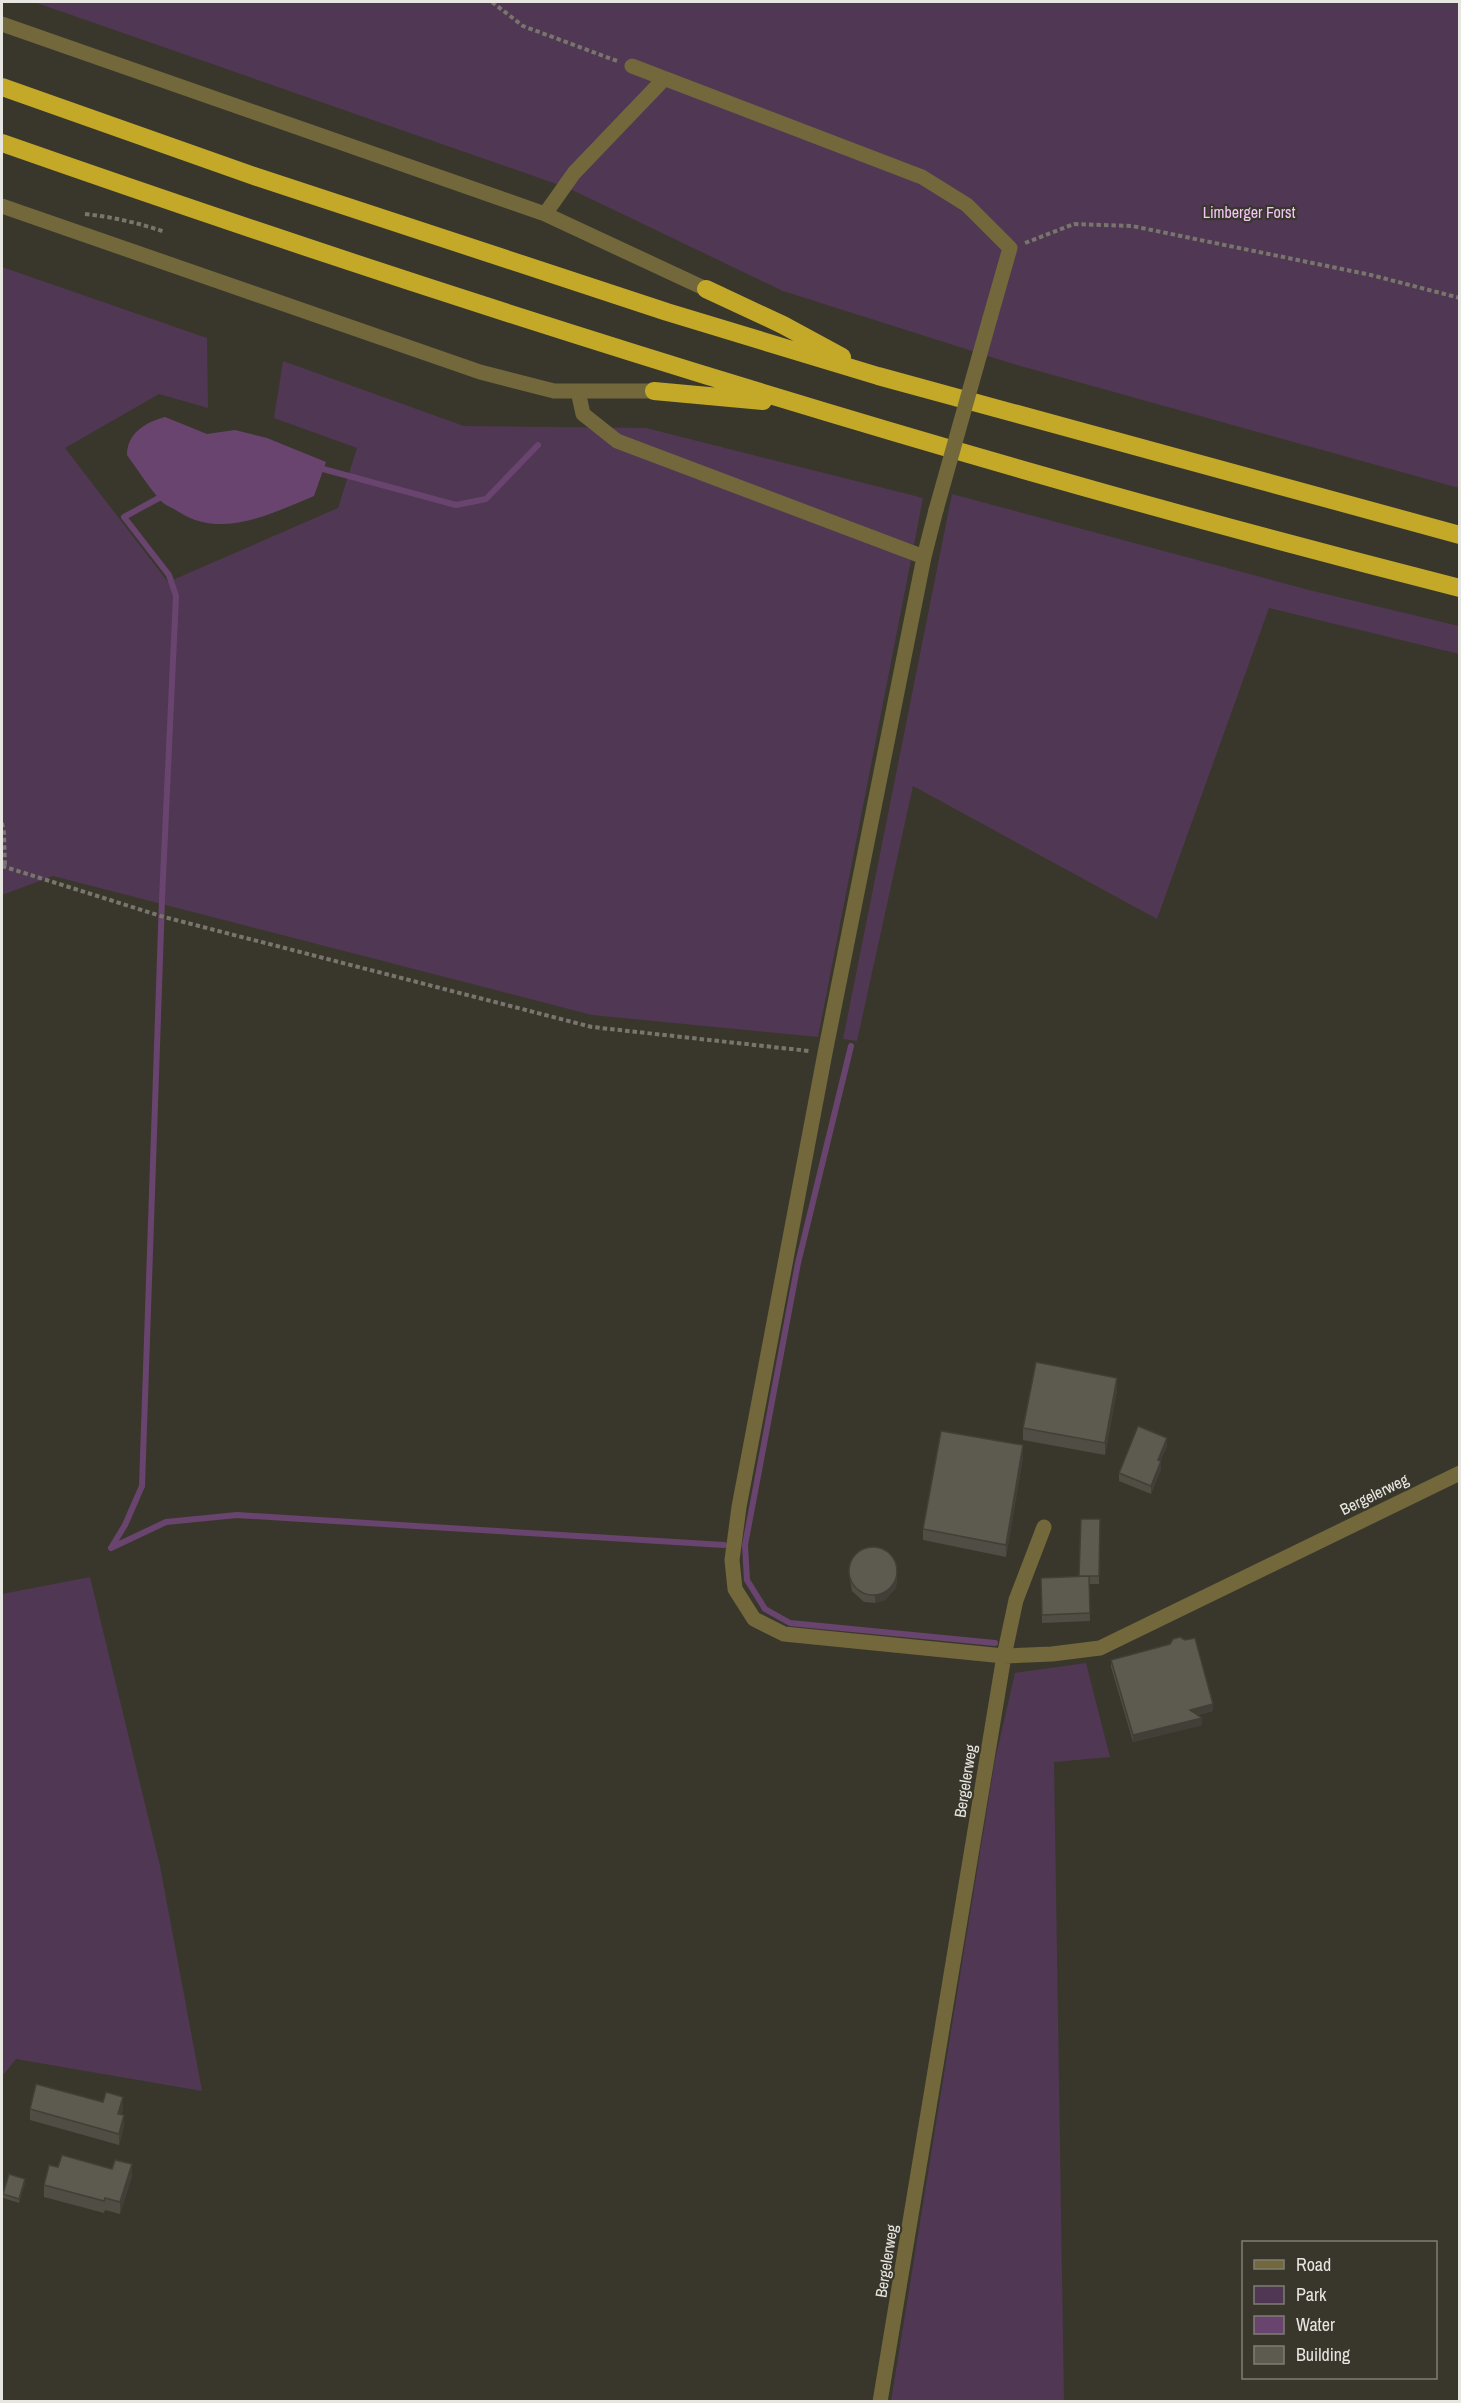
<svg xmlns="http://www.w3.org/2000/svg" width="1461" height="2403" viewBox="0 0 1461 2403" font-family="'Archivo Narrow',sans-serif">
<rect width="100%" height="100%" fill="#39372c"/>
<path fill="#503753" d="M34,2H1459V488L1010,363L783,291L568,188Z
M2,267L207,338L208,408L159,394L65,448L168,582L338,508L357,448L274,418L283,361L464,426L646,428L923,498L818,1037L592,1015L53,876L2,895Z
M952,494L1309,590L1459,626V654L1269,608L1157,919L913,786L857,1041L843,1039Z
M90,1577L160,1866L202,2091L16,2059L4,2074H2V1594Z
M1086,1663L1110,1757L1054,1762L1064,2401H891L995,1760L1015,1673Z"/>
<path fill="#69446f" d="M165,417L207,434L235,430L267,438L326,462L314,496C272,513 222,540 179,512C173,508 164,505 160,500C148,486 138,470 127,455C127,433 146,422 165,417Z"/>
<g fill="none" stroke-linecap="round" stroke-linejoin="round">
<path stroke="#69446f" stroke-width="6" d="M323,469L456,505L486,499L538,445
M851,1046L798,1263L745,1545L747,1580L765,1609L790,1623L995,1643
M111,1548L125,1525L142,1486L162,899L176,596L169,575L124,517L159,498
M111,1548L166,1522L237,1515L724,1545"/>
<path stroke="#77756c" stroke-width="4" stroke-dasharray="4.5 3" stroke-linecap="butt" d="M492,2L523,26L617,61
M85,214C113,217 139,223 165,232
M1025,243L1074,224L1132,226L1371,275L1460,298
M2,823L4,833L5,866
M2,866L164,917L592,1027L809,1051"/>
<path stroke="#72683c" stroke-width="15" d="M2,24L545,214L706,289
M632,66L922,177L967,205L1010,248L990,318
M2,206L480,372L554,391H654
M545,214L574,173L664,79
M578,391L583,414L617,441L924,557
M936,510L924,557L825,1053L739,1507L732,1560L735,1589L754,1619L784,1634L1004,1656L1052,1654L1100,1648L1460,1473
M880,2402L1004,1656L1016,1600L1044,1527"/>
<path stroke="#c3a927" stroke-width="18" d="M2,87L254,176L667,312L878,376L1460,535
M2,143C481,311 967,463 1460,588
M706,289L783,325L842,357
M654,391L763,401"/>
<path stroke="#72683c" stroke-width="15" d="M936,510L990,318"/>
</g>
<path fill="#504d44" d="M1117,1390L1105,1455L1023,1440V1428Z
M1167,1446L1160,1461L1161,1469L1151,1494L1119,1481V1473Z
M1023,1457L1006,1557L923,1540V1529Z
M1100,1519L1099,1584H1089L1090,1621L1042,1623L1041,1578L1079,1577Z
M849,1567L897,1577L896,1588L885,1600L875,1603L864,1602L852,1591L849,1575Z
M1170,1644L1213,1711L1198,1715L1202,1725L1133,1742L1111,1667V1660Z
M103,2102L123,2108L121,2115L124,2126L119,2145L30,2120V2109Z
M58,2167L132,2176L120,2214L105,2210L104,2213L44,2197V2185Z
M25,2183L19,2203L3,2198V2194Z"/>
<path fill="#413f37" d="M1117,1378V1390L1105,1455V1443Z
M1167,1438V1446L1158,1468V1460Z
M1023,1445V1457L1006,1557V1545Z
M1161,1461V1469L1151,1494V1486Z
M897,1569L896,1588L885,1600L875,1603V1595Z
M1213,1704V1711L1190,1717V1710Z
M1202,1718V1725L1133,1742V1735Z
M123,2097V2108L118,2125V2114Z
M124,2115V2126L119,2145V2134Z
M132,2164V2176L120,2214V2202Z
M25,2179V2183L19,2203V2199Z"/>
<path fill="#5d5a4f" stroke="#413f37" stroke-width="1.5" d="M1036,1362L1117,1378L1105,1443L1023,1428Z
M1138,1426L1167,1438L1158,1460L1161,1461L1151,1486L1119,1473Z
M941,1431L1023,1445L1006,1545L923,1529Z
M1081,1519H1100L1099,1576H1079Z
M849 1571a24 24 0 1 1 48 0a24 24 0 1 1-48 0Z
M1089,1576L1090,1613L1042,1615L1041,1578Z
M1180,1637L1185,1640L1195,1638L1213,1704L1190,1710L1202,1718L1133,1735L1111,1660L1170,1644L1173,1639Z
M36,2084L103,2102L106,2092L123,2097L118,2114L124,2115L119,2134L30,2109Z
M62,2155L112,2169L115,2160L132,2164L120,2202L105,2198L104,2201L44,2185L49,2165L58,2167Z
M9,2174L25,2179L19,2199L3,2194Z"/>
<g text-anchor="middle" stroke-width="4.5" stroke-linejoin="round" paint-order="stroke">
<g font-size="16" fill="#f3c3f9" stroke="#39372c">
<text x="1249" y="218">Limberger Forst</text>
</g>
<g font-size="16" fill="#e7e6e0" stroke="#39372c">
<text transform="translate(1374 1494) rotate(-26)" y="6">Bergelerweg</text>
<text transform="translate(965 1781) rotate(-81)" y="6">Bergelerweg</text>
<text transform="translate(886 2261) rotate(-81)" y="6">Bergelerweg</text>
</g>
</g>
<rect width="1461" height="2403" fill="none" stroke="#e7e6e0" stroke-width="6"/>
<rect x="1242" y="2241" width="195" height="138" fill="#39372c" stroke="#7f7d74" stroke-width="1.5"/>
<rect x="1254" y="2260" width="30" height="9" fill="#72683c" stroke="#7f7d74" stroke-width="1.5"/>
<text x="1296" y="2271" font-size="18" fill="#e7e6e0">Road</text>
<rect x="1254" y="2286" width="30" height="18" fill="#503753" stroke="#7f7d74" stroke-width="1.5"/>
<text x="1296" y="2301" font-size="18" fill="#e7e6e0">Park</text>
<rect x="1254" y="2316" width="30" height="18" fill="#69446f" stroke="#7f7d74" stroke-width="1.5"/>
<text x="1296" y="2331" font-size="18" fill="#e7e6e0">Water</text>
<rect x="1254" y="2346" width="30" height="18" fill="#5d5a4f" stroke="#7f7d74" stroke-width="1.5"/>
<text x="1296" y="2361" font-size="18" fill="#e7e6e0">Building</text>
</svg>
